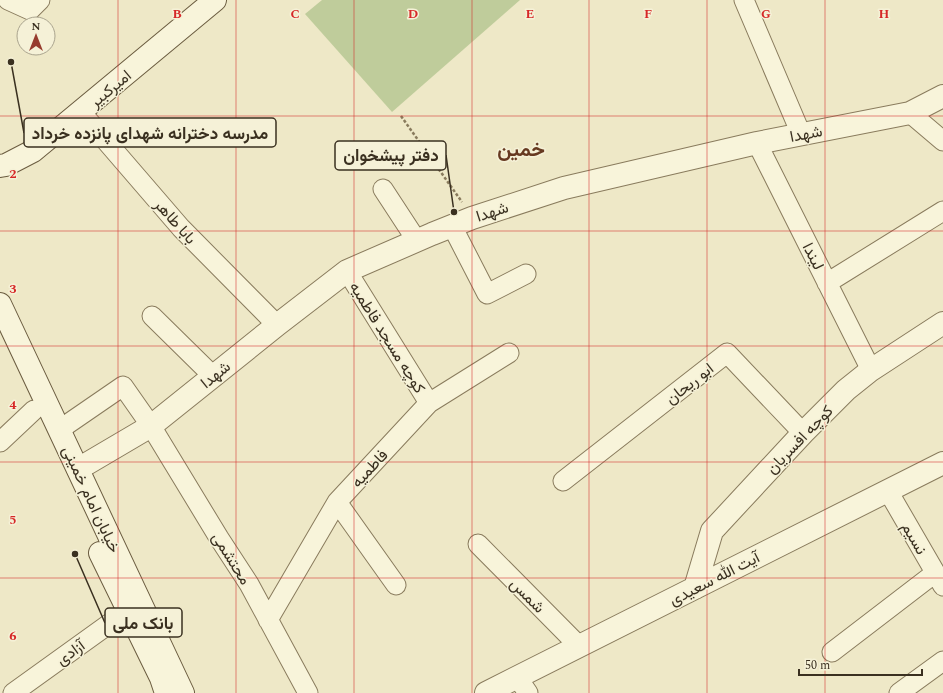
<svg xmlns="http://www.w3.org/2000/svg" width="943" height="693" viewBox="0 0 943 693" font-family="Spectral,Vazirmatn,serif">
<rect width="100%" height="100%" fill="#eee8c7"/>
<path fill="#bfcc9b" d="M322,0H520L392,112L305,14Z"/>
<g fill="none" stroke-linecap="round" stroke-linejoin="round">
<defs>
<path id="minor" d="M8,0L30,10L40,0
M744,0L801,134
M81,112L181,228L277,325
M910,113L943,141
M757,143L871,370
M383,189L417,241
M452,226L487,294L526,274
M347,271L429,403
M827,283L943,211
M152,316L213,376
M59,430L123,386L151,426L219,538L249,584L308,693
M0,442L34,410
M563,481L727,353L803,433
M888,491L943,586
M337,502L396,585
M478,544L579,646
M268,620L337,502L429,403L509,353
M832,652L935,573
M517,677L528,693
M13,693L127,611
M899,693L943,661"/>
<path id="tertiary" d="M78,469L151,426L277,325L347,271L432,234L472,218L564,188L757,143L910,113L943,96
M695,588L712,531L803,433L846,390L871,370L943,323
M486,693L943,463"/>
<path id="secondary" d="M0,166L6,165L33,151L215,0
M0,304L183,693
M100,553L161,678L166,693"/>
</defs>
<use href="#minor" stroke="#897b5d" stroke-width="21"/>
<use href="#tertiary" stroke="#897b5d" stroke-width="24"/>
<use href="#secondary" stroke="#6b5c40" stroke-width="24"/>
<path stroke="#897b5d" stroke-width="2.5" stroke-dasharray="3 2" stroke-linecap="butt" d="M401,116L462,202"/>
<use href="#minor" stroke="#f8f4da" stroke-width="19"/>
<use href="#tertiary" stroke="#f8f4da" stroke-width="22"/>
<use href="#secondary" stroke="#f8f4da" stroke-width="22"/>
</g>
<path fill="none" stroke="#d62828" stroke-width="1" stroke-opacity="0.55" d="M118,0V693M236,0V693M354,0V693M472,0V693M589,0V693M707,0V693M825,0V693M0,116H943M0,231H943M0,346H943M0,462H943M0,578H943"/>
<g text-anchor="middle" stroke-width="3" stroke-linejoin="round" paint-order="stroke">
<g font-size="16" fill="#3a3020" stroke="#f5f1d7">
<text transform="translate(110 88) rotate(-40)" y="6">امیرکبیر</text>
<text transform="translate(806 133) rotate(-11)" y="6">شهدا</text>
<text transform="translate(492 211) rotate(-18)" y="6">شهدا</text>
<text transform="translate(176 221) rotate(48)" y="6">بابا طاهر</text>
<text transform="translate(814 256) rotate(63)" y="6">لیندا</text>
<text transform="translate(388 337) rotate(58)" y="6">کوچه مسجد فاطمیه</text>
<text transform="translate(215 374) rotate(-39)" y="6">شهدا</text>
<text transform="translate(689 383) rotate(-38)" y="6">ابو ریحان</text>
<text transform="translate(799 439) rotate(-46)" y="6">کوچه افسریان</text>
<text transform="translate(369 468) rotate(-47)" y="6">فاطمیه</text>
<text transform="translate(92 499) rotate(65)" y="6">خیابان امام خمینی</text>
<text transform="translate(915 538) rotate(60)" y="6">نسیم</text>
<text transform="translate(232 558) rotate(58)" y="6">محتشمی</text>
<text transform="translate(714 578) rotate(-27)" y="6">آیت الله سعیدی</text>
<text transform="translate(528 595) rotate(45)" y="6">شمس</text>
<text transform="translate(70 652) rotate(-36)" y="6">آزادی</text>
</g>
<g font-size="20" font-weight="bold" fill="#663920" stroke="#f5f1d7">
<text x="521" y="156">خمین</text>
</g>
</g>
<g font-size="13" text-anchor="middle" font-weight="bold" fill="#d62828" stroke="#f5f1d7" stroke-width="3" stroke-linejoin="round" paint-order="stroke">
<text x="177" y="18">B</text>
<text x="295" y="18">C</text>
<text x="413" y="18">D</text>
<text x="530" y="18">E</text>
<text x="648" y="18">F</text>
<text x="766" y="18">G</text>
<text x="884" y="18">H</text>
<text x="13" y="178">2</text>
<text x="13" y="293">3</text>
<text x="13" y="409">4</text>
<text x="13" y="524">5</text>
<text x="13" y="640">6</text>
</g>
<path fill="none" stroke="#3a3020" stroke-width="1.5" d="M11 62L24 133M454 212L446 155M75 554L105 623"/>
<g fill="#3a3020" stroke="#f5f1d7" stroke-width="1.5">
<circle cx="11" cy="62" r="4"/>
<circle cx="454" cy="212" r="4"/>
<circle cx="75" cy="554" r="4"/>
</g>
<g fill="#f5f1d7" stroke="#3a3020" stroke-width="1.5">
<rect x="24" y="118" width="252" height="29" rx="4"/>
<rect x="335" y="141" width="111" height="29" rx="4"/>
<rect x="105" y="608" width="77" height="29" rx="4"/>
</g>
<g font-size="17" text-anchor="middle" font-weight="bold" fill="#3a3020">
<text x="150" y="139">مدرسه دخترانه شهدای پانزده خرداد</text>
<text x="391" y="161">دفتر پیشخوان</text>
<text x="143" y="629">بانک ملی</text>
</g>
<g transform="translate(36 36)"><circle r="19" fill="#f5f1d7" stroke="#aaa48e"/>
<path d="M0-3L7 15L0 10L-7 15Z" fill="#973c2e"/>
<text y="-6" font-size="11" font-weight="bold" text-anchor="middle" fill="#3a3020">N</text>
</g>
<path d="M799 669v6h123v-6" fill="none" stroke="#3a3020" stroke-width="2"/>
<text x="805" y="669" font-size="12" fill="#3a3020" stroke="#f5f1d7" stroke-width="3" paint-order="stroke">50 m</text>
</svg>
